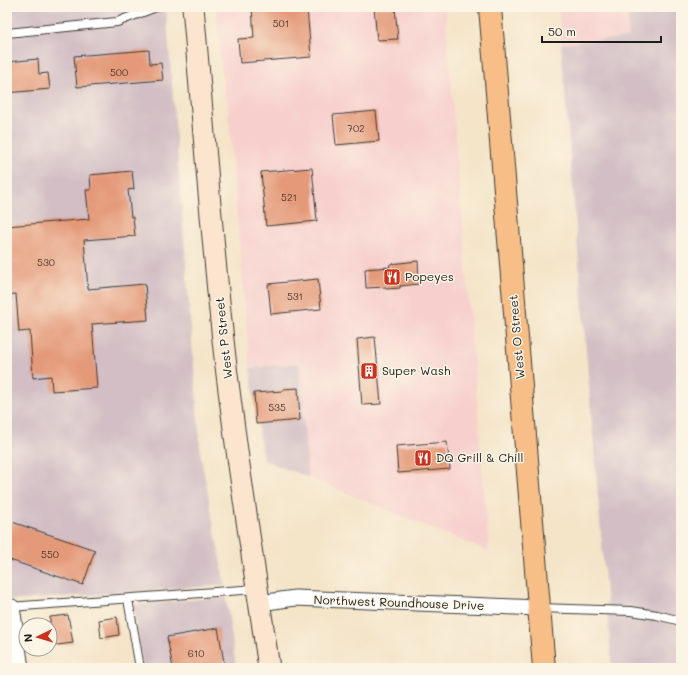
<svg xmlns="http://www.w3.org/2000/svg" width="688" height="675" viewBox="0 0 688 675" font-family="Mali,sans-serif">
<rect width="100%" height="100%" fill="#fcf5e5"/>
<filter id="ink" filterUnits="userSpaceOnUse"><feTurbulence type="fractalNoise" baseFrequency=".025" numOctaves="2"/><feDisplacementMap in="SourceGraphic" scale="8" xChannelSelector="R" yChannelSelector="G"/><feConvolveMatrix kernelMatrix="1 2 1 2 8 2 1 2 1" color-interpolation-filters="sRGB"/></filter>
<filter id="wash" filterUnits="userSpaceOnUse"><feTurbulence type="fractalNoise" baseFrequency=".012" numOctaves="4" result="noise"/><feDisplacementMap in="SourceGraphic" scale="16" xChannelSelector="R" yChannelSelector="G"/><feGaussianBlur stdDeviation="0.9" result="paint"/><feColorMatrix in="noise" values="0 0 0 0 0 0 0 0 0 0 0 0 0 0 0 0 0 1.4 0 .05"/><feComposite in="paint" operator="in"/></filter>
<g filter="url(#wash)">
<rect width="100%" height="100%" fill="#f4e4c8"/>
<path fill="#f7d0ce" d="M216,7H445L489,552L308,477L299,363L250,368L227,98H224Z
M559,7H627L629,37L561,44Z"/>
<path fill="#d2bec4" d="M7,7H166L201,457L225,585L7,601Z
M627,7H681V668H612L561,44L629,37Z
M299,363L308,477L263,460L250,368Z
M226,597L236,668H143L133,605Z"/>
<g id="blocks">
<path fill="#e49978" d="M252,7H307L311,57L240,63L238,39L254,38Z
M374,7H395L398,39L377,40Z
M149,50L150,64L161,63L163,80L77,87L74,56Z
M38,59L39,74L48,73L50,89L7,93V62Z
M376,111L379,141L336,145L333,115Z
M312,168L317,221L266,226L261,172Z
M132,171L134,189L128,190L131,217H133L135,236L84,240L88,289L145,284L148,320L92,324L97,388L52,391L51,376L33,378L30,331L19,332L16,294L7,295V226L89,219L86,190H91L90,175Z
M418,261L419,284L400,286V288L386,289V287L366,288L365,269L390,267V264Z
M318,279L321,309L271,314L268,284Z
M375,337L381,404L362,405L357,339Z
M298,388L300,420L256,424L254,393L283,391V389Z
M447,442L450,469L398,473L396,446Z
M12,522L95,550L83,585L7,559V538Z
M68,615L73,643L50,646V617Z
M117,617L119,635L101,638L99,620Z
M218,628L225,668H173L167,637Z"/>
</g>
</g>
<g filter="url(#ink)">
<use href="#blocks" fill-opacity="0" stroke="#3c3a36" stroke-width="1"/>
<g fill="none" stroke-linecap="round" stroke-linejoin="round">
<defs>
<path id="lane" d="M7,33L117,22L156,7
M128,599L140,668
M9,607L256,589
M539,608L631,611L657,615L681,621"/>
<path id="street" d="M260,603L295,598L539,608
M12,607L21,668"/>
<path id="secondary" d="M193,7C203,118 211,229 223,340C235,450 253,559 269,668"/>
<path id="primary" d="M490,7L544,668"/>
</defs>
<use href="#lane" stroke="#3c3a36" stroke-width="10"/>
<use href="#street" stroke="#3c3a36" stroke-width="17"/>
<use href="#secondary" stroke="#3c3a36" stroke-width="23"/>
<use href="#primary" stroke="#3c3a36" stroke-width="24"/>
<use href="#lane" stroke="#fff" stroke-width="8"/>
<use href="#street" stroke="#fff" stroke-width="15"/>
<use href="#secondary" stroke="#fce5cf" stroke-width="21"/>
<use href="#primary" stroke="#f7be87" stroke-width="22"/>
</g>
</g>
<defs>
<symbol id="restaurant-square" viewBox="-11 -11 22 22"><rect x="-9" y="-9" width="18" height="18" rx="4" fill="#c8321e" stroke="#fcf5e5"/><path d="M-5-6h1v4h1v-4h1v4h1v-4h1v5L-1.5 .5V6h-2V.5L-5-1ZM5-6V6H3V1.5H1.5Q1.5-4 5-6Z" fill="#fff"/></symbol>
<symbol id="building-square" viewBox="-11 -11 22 22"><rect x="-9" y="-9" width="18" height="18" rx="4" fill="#c8321e" stroke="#fcf5e5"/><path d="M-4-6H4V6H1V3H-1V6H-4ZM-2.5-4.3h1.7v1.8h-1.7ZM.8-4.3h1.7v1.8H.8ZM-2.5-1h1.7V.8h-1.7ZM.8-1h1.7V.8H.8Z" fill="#fff"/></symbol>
</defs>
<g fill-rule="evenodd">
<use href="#restaurant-square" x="382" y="267" width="20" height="20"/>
<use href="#building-square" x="359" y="361" width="20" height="20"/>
<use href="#restaurant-square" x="413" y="448" width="20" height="20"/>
</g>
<g text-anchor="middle" stroke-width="3" stroke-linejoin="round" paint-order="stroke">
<g font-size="10" fill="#4e3b33">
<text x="281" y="27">501</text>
<text x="119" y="76">500</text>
<text x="356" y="132">702</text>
<text x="289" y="201">521</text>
<text x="46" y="266">530</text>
<text x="295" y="300">531</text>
<text x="277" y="411">535</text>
<text x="50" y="558">550</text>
<text x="196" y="657">610</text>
</g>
<g font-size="12" fill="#1c1c1c" stroke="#fcf5e5" text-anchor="start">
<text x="405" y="281">Popeyes</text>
<text x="382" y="375">Super Wash</text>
<text x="436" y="462">DQ Grill &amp; Chill</text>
</g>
<g font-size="12" fill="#1c1c1c" stroke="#fcf5e5">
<text transform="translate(517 337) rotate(-95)" y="4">West O Street</text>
<text transform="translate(224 338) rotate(-96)" y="4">West P Street</text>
<text transform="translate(399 603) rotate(2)" y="4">Northwest Roundhouse Drive</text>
</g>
</g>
<rect width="688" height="675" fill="none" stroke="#fcf5e5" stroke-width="24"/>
<g transform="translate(38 637) rotate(265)"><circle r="19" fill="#fcf5e5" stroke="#a29e95"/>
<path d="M0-3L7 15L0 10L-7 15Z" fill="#c8321e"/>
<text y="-6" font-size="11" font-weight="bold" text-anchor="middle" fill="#1c1c1c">N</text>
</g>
<path d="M542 36v6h119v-6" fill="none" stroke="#1c1c1c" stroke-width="2"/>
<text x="548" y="36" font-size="12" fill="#1c1c1c" stroke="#fcf5e5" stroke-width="3" paint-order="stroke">50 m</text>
</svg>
